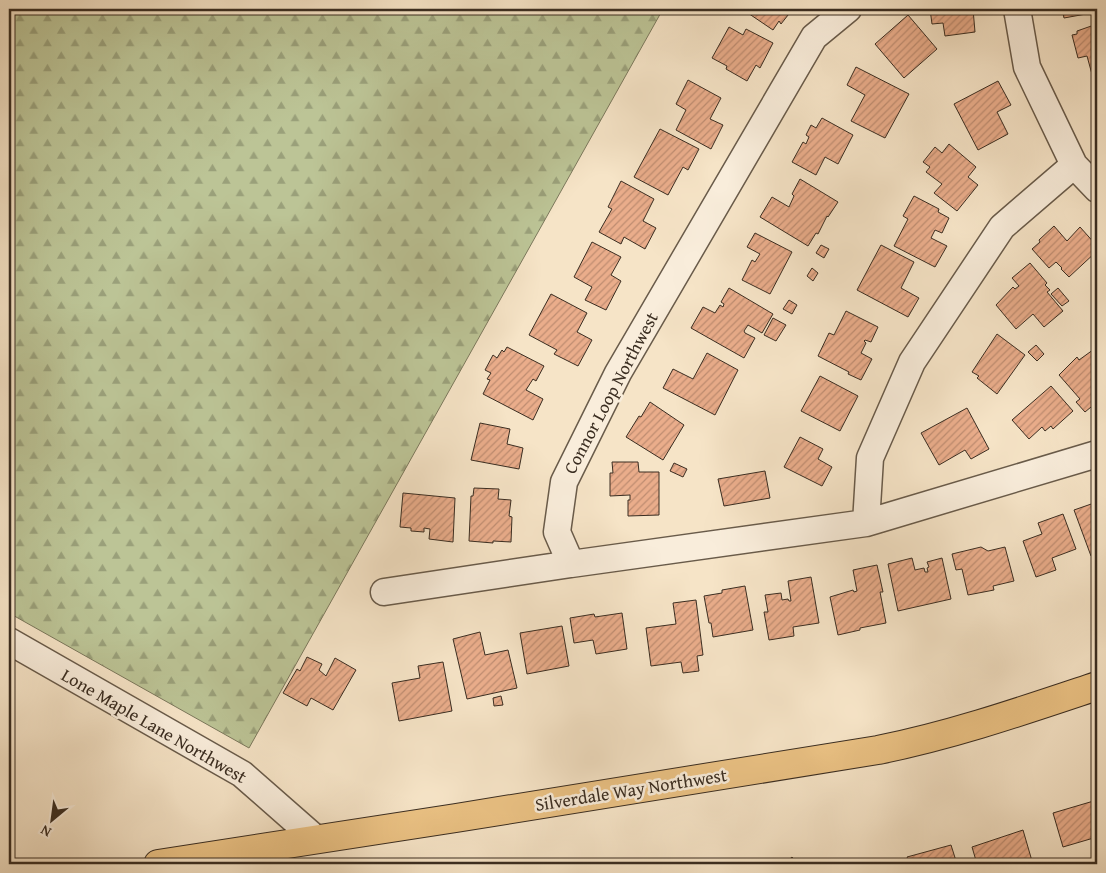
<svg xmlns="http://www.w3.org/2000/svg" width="1106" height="873" viewBox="0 0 1106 873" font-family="'Gentium Book Plus',serif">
<defs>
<pattern id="forest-firs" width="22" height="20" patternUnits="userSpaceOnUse" patternTransform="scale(1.25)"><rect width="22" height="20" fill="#bcc496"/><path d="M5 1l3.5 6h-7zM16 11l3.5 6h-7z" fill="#9aa07a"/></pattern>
<pattern id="building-hatch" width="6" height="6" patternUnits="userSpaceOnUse" patternTransform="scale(1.25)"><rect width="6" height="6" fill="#eaad8b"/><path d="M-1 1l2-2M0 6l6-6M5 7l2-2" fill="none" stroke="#bf8d71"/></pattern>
</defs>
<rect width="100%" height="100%" fill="#f6e4c7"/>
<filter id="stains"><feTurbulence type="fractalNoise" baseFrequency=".004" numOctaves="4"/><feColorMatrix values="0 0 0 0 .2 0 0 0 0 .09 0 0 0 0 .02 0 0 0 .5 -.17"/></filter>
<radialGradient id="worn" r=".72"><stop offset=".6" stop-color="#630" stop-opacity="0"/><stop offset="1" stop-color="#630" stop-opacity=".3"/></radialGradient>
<path fill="url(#forest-firs)" stroke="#7b785c" d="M9,9H663L249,748L9,613Z"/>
<path fill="url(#building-hatch)" stroke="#3a2d21" d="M742,9H790L792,10L781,24L779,21L773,30Z
M930,9H973L975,32L945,36L943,23L932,24Z
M1062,9H1097V12L1064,18Z
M908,15L937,49L904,78L875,44Z
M1097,24V77L1093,78L1087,56L1078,58L1072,35L1077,34V31Z
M729,27L743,35L746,29L773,43L760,68L756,65L747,81L726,69L727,66L712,58Z
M856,67L909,94L885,138L851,121L865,95L847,85Z
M688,80L721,98L710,119L723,125L711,149L676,130L686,110L676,104Z
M998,81L1011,105L997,112L1008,134L978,150L954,104Z
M822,118L853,135L838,164L825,157L816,175L792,162L803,142L806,144L809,137L806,135L811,125L816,128Z
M660,129L699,149L688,170L683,167L668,195L634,177Z
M949,144L976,167L968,177L978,185L957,211L934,193L942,184L926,172L930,167L923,162L935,147L942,153Z
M800,179L838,202L828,217L827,216L818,234L816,233L808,246L760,217L772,197L789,207L794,196L792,194Z
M621,181L654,199L643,221L656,228L645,249L624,237L621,244L599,232L612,209L608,207Z
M914,196L939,209L938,212L949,218L942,233L935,230L931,238L947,246L935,267L894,246L908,219L903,216Z
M1054,226L1067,241L1080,227L1097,246V251L1069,277L1061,269L1062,268L1056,262L1049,268L1032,249L1040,242L1039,240Z
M755,233L792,252L770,294L742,280L752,260L755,262L760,254L747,247Z
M592,242L621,257L611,275L621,281L606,310L585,300L592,287L574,277Z
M821,245L829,249L824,258L816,253Z
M881,245L914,262L901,288L919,298L908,317L857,290Z
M1030,263L1047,283L1045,285L1050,290L1047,292L1063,311L1044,327L1033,314L1016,329L996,305L1013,287L1015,289L1019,286L1012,278Z
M812,268L818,273L813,281L807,276Z
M729,288L773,314L762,333L748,325L744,331L745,333L755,338L744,358L691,328L703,307L715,313L720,305L723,307L724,304L721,302Z
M1058,288L1069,301L1062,306L1051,294Z
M551,294L587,313L577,332L592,340L578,366L554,354L557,350L529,335Z
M789,300L797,305L792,314L783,309Z
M846,311L878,327L871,342L865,340L864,341L866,343L861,353L872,359L861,380L848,374L849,372L818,356L829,333L834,335Z
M773,318L786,325L776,341L764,335Z
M997,334L1025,355L997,394L977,378L979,376L972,372Z
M1036,345L1044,354L1037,361L1028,352Z
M507,347L544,366L536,381L533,379L526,390L543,399L533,420L483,394L490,380L487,379L491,373L485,370L493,355L497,358L502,350L504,352Z
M1097,347V383L1091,389L1097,393V402L1085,412L1076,402L1080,399L1059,375L1077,357L1079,360Z
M707,353L738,370L715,415L663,388L673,369L693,379Z
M820,376L858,396L840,431L801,411Z
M1051,386L1073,411L1053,429L1051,426L1045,431L1042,427L1029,439L1012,420Z
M650,402L684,425L663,460L626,437L639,416L641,417Z
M967,408L989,449L971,459L965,450L939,465L921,433Z
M480,423L510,429L507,444L523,448L519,469L471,460Z
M800,437L823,449L818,459L832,467L822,486L784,467Z
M612,462H638L639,472H659V515L628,516V500H630V495L610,496V473H613Z
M674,463L687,469L683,477L670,471Z
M765,471L770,498L724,506L718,479Z
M474,488L499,489L498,499L511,500L509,516L512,517L511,542L493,541V543L469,541L471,496H473Z
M403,493L455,498L453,542L429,539L430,529L424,528V532L411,531V528L400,527Z
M1097,502V554L1091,556L1074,510Z
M1063,514L1076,549L1052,558L1056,570L1036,577L1023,541L1042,534L1038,523Z
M981,547L988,551L1005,547L1014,581L993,586L994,590L968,595L962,569L956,570L952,554Z
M912,558L915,570L924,568L925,572H928L927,568L929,567L927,562L942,558L951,599L898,611L888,564Z
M877,565L883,592H880L886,623L860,628V630L838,635L830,597L853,590L854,592L857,591L853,570Z
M811,577L819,623L793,627L794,636L769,640L764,612H768L765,595L781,593L782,600L788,599L789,601H791L788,581Z
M745,586L753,630L713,637L711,623H709L704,596L722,593V590Z
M696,600L703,655L697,656L699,671L683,673L681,662L651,666L646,628L676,624L673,603Z
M622,613L627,649L596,654L593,640L574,643L570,618L594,614L595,617Z
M562,626L569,666L527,674L520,633Z
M480,632L485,655L508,650L517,688L467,699L453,639Z
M307,657L322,664L319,670L326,676L335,658L356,670L333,710L311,698L307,706L283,693L297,669L300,671Z
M443,662L452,711L399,721L392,683L420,678L418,666Z
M501,696L503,705L494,706L493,698Z
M1097,800V837L1063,847L1053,813Z
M1023,830L1032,861L1022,864H977L972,847Z
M951,845L957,864H910L907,857Z
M792,857L798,864H784Z
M887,859V864H834V860Z"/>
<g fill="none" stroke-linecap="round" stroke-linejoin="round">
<defs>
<path id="minor" d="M848,9L814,37L618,373L564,482L557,532L571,564L866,523L1097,454
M1017,9L1027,67L1074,165L1097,189
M866,523L870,458L912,362L1002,227L1074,165
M384,592L571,564
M9,641L242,774L316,839"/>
<path id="major" d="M158,864L456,818L878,750C953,735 1025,710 1097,686"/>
</defs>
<use href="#minor" stroke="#695b4a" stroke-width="29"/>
<use href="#major" stroke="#3a2d21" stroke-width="30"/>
<use href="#minor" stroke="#f9eddb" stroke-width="26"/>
<use href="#major" stroke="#ebc284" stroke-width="28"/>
</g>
<g text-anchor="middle" stroke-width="5" stroke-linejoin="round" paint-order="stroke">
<g font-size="18" fill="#3a2d21" stroke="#f9eddb">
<text transform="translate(611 393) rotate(-62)" y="6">Connor Loop Northwest</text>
<text transform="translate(154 726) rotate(30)" y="6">Lone Maple Lane Northwest</text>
<text transform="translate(631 790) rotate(-9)" y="6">Silverdale Way Northwest</text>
</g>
</g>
<rect width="1106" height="873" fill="none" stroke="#f6e4c7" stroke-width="30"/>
<rect x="10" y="10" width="1086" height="853" fill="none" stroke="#3a2d21" stroke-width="2.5"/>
<rect x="15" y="15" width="1076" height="843" fill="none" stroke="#3a2d21"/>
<g transform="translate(52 820) rotate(209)" stroke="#f9eddb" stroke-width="4" paint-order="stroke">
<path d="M0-4L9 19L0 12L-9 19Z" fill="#3a2d21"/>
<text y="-8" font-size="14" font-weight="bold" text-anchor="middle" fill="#3a2d21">N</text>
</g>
<rect width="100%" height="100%" filter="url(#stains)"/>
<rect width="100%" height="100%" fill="url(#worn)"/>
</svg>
